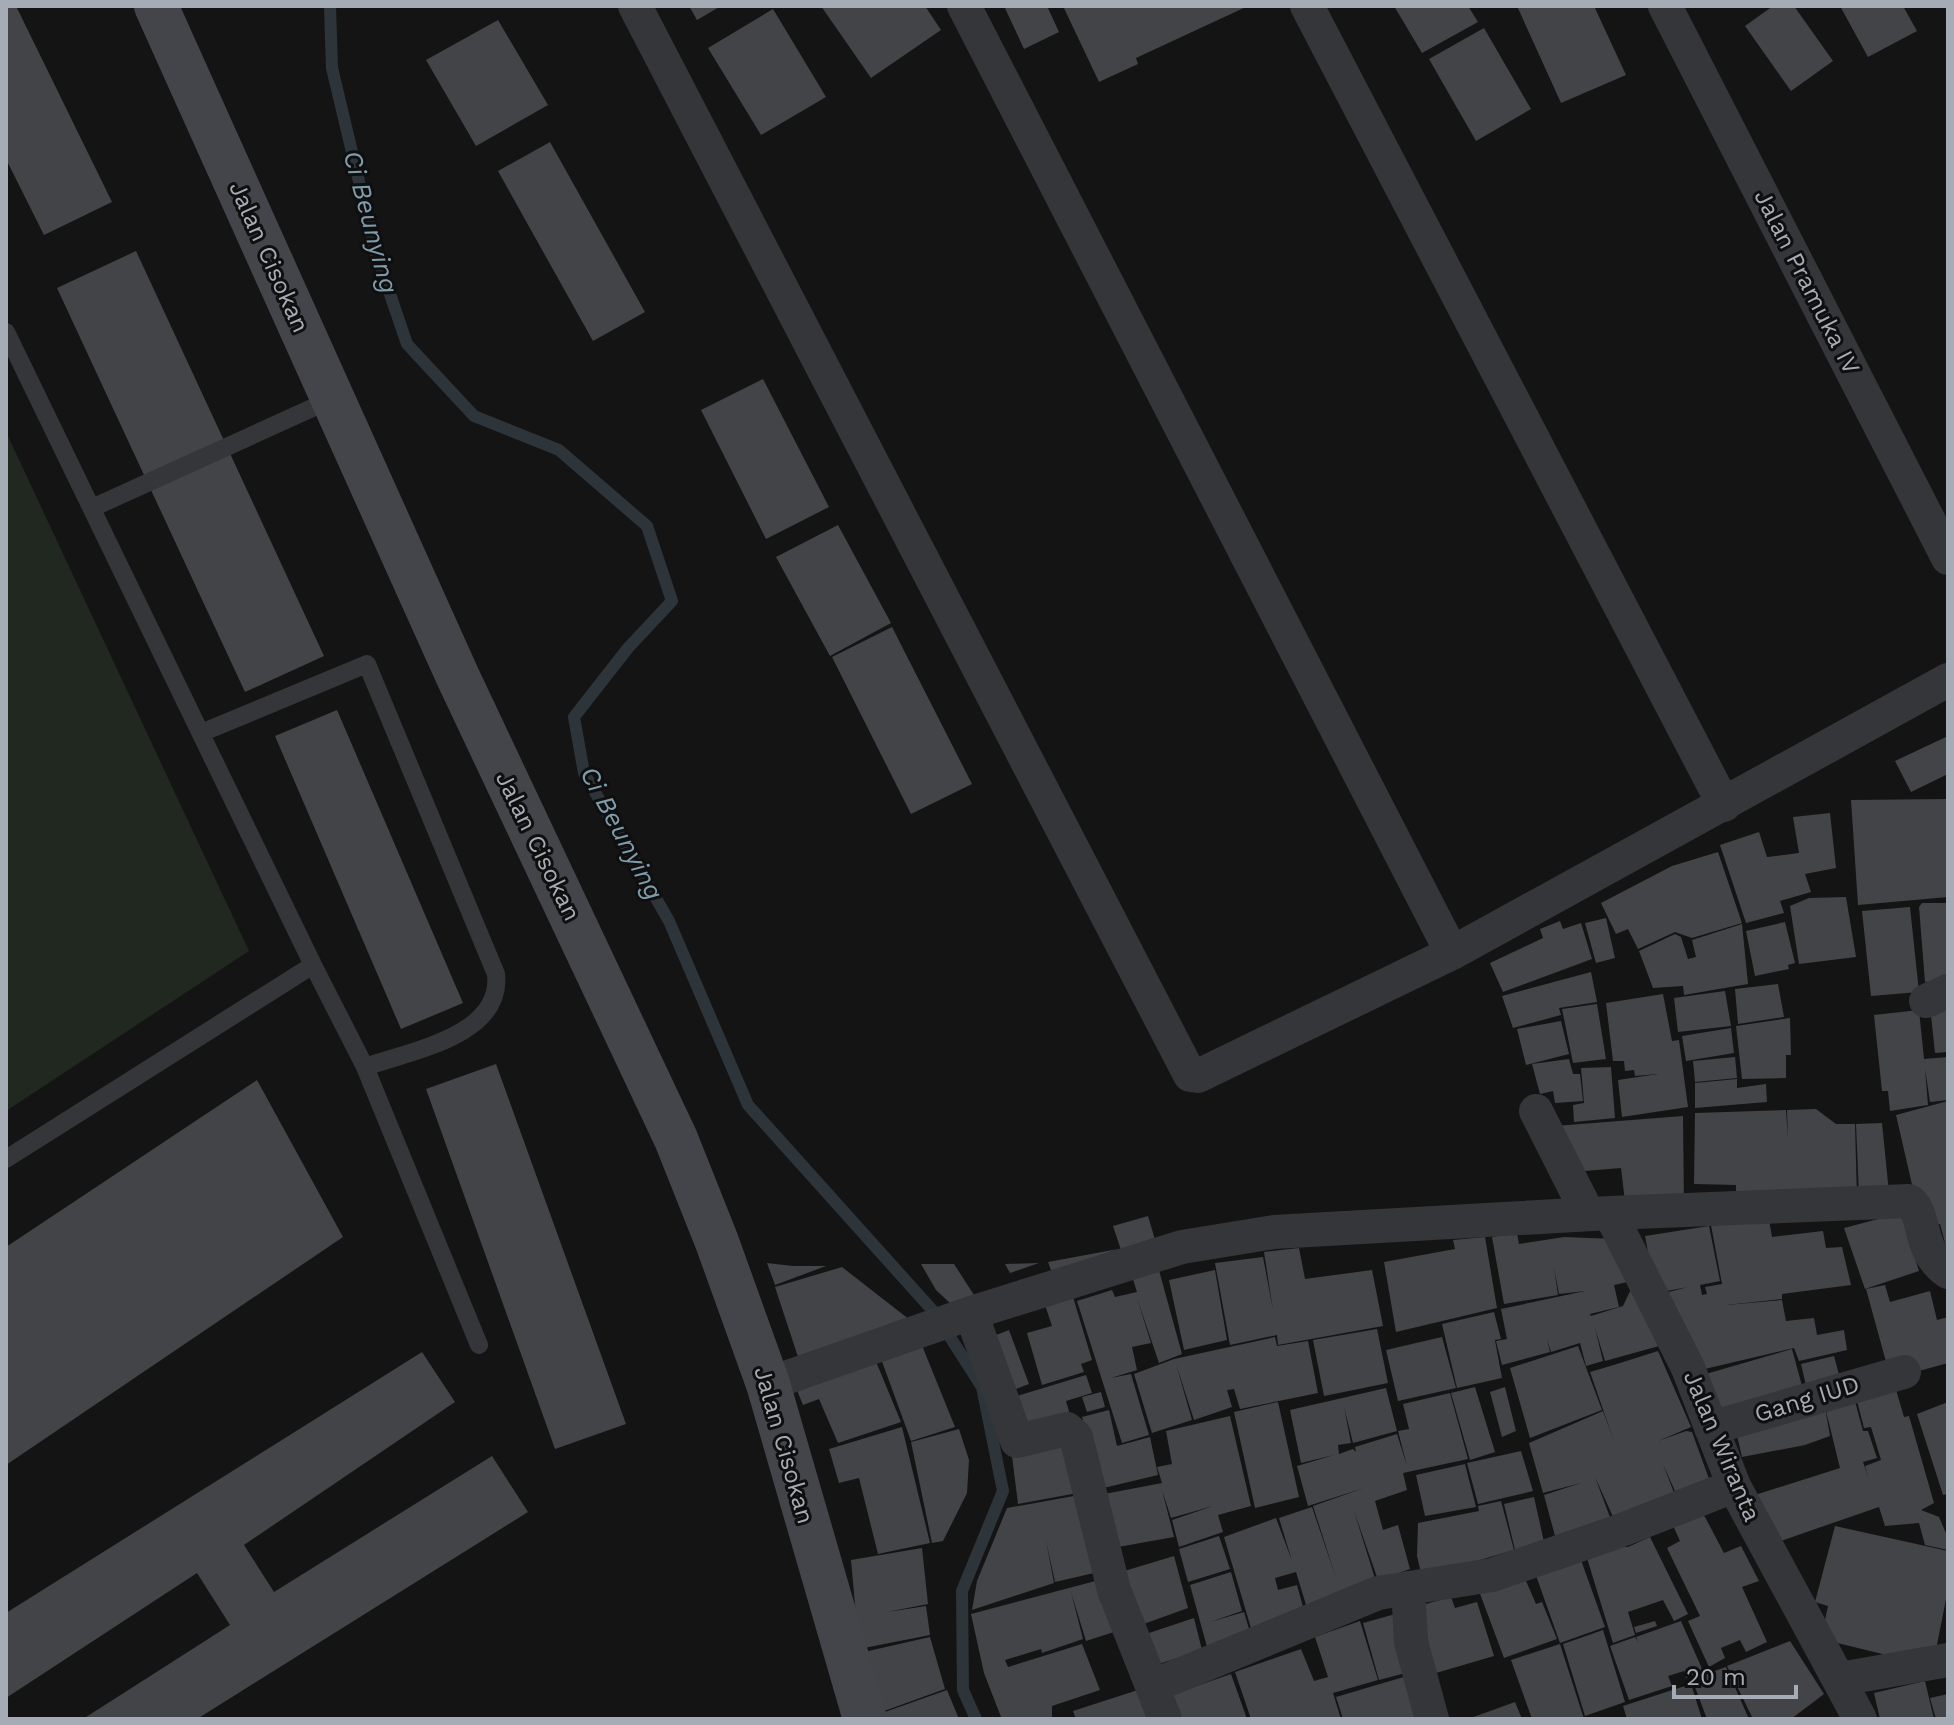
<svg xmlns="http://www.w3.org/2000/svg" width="1954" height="1725" viewBox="0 0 1954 1725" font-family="'Work Sans',sans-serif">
<rect width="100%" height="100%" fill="#141415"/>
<path fill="#202820" d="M6,432L249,951L6,1111Z"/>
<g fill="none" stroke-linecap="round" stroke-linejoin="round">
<path stroke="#2d353a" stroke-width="12" d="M330,6L332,68L376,253L407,344L474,416L559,450L647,526L672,601L628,648L574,717L584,773L669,921L748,1105L934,1312L982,1387L1003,1491L962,1591L963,1690L976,1719"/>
</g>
<path fill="#434448" d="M6,6H16L112,202L44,235L6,159Z
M689,6H721L697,20Z
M821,6H925L941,30L871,78Z
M1004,6H1047L1059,32L1024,49Z
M1063,6H1248L1136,58L1138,64L1099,82Z
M1394,6H1468L1478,22L1422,53Z
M1517,6H1594L1626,75L1561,103Z
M1773,6H1794L1833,61L1791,91L1745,26Z
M1840,6H1903L1917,31L1868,57Z
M773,9L826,97L761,135L708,48Z
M498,20L548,105L476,146L426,60Z
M1484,28L1531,109L1476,141L1429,59Z
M550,142L645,312L593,341L498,171Z
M136,251L324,656L245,692L57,288Z
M763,379L829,507L766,539L701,410Z
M838,525L891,623L830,656L776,557Z
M892,627L972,784L911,814L832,657Z
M337,710L463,1003L401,1029L275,736Z
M1948,736V774L1911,792L1895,761Z
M1948,799V897L1858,905L1851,800Z
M1830,813L1836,868L1805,874L1811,892L1780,901L1784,913L1746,923L1720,845L1759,832L1767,857L1799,853L1793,817Z
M1718,852L1742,923L1692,938L1675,932L1638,949L1628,929L1616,934L1601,903L1672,866Z
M1846,897L1856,957L1799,964L1790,906L1809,898Z
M1922,903H1948V980L1925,982L1919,907Z
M1910,907L1919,992L1871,996L1862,911Z
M1606,918L1615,958L1596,963L1585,923Z
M1560,921L1563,929L1581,923L1592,959L1503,992L1490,963L1543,938L1540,929Z
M1785,922L1795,963L1788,965L1789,969L1755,976L1746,931Z
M1742,924L1748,984L1684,995L1683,986L1653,988L1639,951L1675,934L1681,937L1688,959L1696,957L1692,940Z
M1591,972L1597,1002L1559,1008L1561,1015L1513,1028L1502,996Z
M1778,984L1784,1017L1738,1024L1735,989Z
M1725,991L1731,1026L1678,1032L1674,998Z
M1663,994L1672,1041L1679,1040L1688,1107L1622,1117L1618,1080L1658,1074L1635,1076L1634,1070L1625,1071L1624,1061H1613L1606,1003Z
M1597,1004L1606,1059L1573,1063L1562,1009Z
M1948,1005V1052L1935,1053L1930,1006Z
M1919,1010L1924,1059L1948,1057V1100L1930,1102L1925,1069L1928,1105L1890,1111L1888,1091H1882L1874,1015Z
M1790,1018L1791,1055H1786V1078L1742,1079L1736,1026Z
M1561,1021L1569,1054L1526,1065L1517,1029Z
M1731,1028L1734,1053L1686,1061L1682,1036Z
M1735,1057L1737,1078L1695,1082L1693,1061Z
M1569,1059L1573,1074H1580L1583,1101L1555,1103L1553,1091L1540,1094L1532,1064Z
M496,1064L626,1424L555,1449L426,1089Z
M1611,1067L1615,1118L1574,1122L1573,1105L1584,1103L1581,1068Z
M1737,1079V1088L1766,1084L1767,1102L1695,1108V1083Z
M257,1080L343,1237L6,1465V1247Z
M1948,1101V1250H1947L1940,1224L1922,1228L1896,1115Z
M1816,1109L1836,1124H1855L1857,1199L1736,1193V1185L1694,1184L1695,1113L1786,1110L1788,1139L1787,1110Z
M1683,1116L1684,1208L1626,1210L1621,1168L1573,1172L1555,1126Z
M1882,1123L1889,1193L1859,1196L1856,1124Z
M1901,1213L1919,1271L1865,1289L1844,1228Z
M1148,1216L1156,1243L1122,1253L1113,1226Z
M1769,1220L1772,1237L1823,1231L1826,1248L1842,1247L1851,1285L1782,1294V1299L1726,1305L1782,1300L1786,1321L1814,1318L1817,1335L1844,1330L1847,1350L1799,1361L1794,1348L1692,1372L1657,1295L1688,1287L1656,1293L1645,1236L1709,1226L1720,1281L1700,1285L1702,1295L1707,1294L1705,1287L1722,1284L1711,1225Z
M1517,1233L1519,1244L1564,1237L1615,1239L1632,1281L1614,1285L1619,1307L1590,1314L1591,1316L1623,1306L1632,1287L1659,1346L1605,1361L1595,1328L1603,1361L1586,1366L1580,1343L1551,1352L1547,1339L1550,1352L1502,1365L1496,1341L1507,1339L1501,1309L1585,1291L1559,1294L1554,1268L1558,1295L1504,1304L1492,1237Z
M1485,1237L1497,1308L1396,1332L1384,1262L1455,1249L1453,1240Z
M1299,1248L1305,1279L1372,1270L1383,1326L1278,1345L1277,1335L1230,1345L1215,1263L1263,1257L1273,1310L1264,1252Z
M1118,1249L1052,1273L1048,1262Z
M767,1263L793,1266H826L775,1285Z
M1039,1263L1010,1273L1005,1264Z
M1157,1263L1182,1354L1159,1363L1137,1298L1151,1343L1132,1347L1137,1370L1111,1378L1131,1374L1149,1435L1122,1443L1077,1301L1112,1290L1115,1297L1137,1292L1130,1270Z
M921,1264H954L974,1295L952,1305L936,1290Z
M842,1267L910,1320L800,1363L775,1287Z
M1215,1270L1227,1340L1184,1350L1169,1280Z
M1885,1285L1890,1302L1930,1291L1937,1320L1948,1317V1363L1919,1371L1888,1369L1866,1289Z
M1073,1297L1092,1360L1081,1364L1084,1372L1042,1385L1027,1333L1052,1326L1045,1305Z
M1494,1312L1501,1339L1495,1340L1494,1335L1502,1378L1457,1388L1442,1324Z
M1377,1329L1388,1383L1324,1396L1313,1340Z
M1009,1330L1029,1384L1006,1393L986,1339Z
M1275,1337L1277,1346L1308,1341L1318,1393L1240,1409L1234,1389L1227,1390L1232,1407L1194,1420L1176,1364L1192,1420L1152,1433L1134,1374L1174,1359Z
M1442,1337L1456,1388L1398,1401L1386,1350Z
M921,1343L955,1427L911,1441L880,1356Z
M1578,1346L1602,1410L1530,1438L1510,1368Z
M1792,1349L1805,1397L1713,1424L1699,1376Z
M1658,1351L1691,1427L1658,1441L1686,1431L1692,1432L1712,1487L1678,1498L1663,1464L1676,1498L1614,1519L1595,1477L1611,1520L1555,1536L1544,1495L1581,1483L1543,1493L1529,1443L1603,1411L1614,1441L1590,1372L1617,1364L1657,1450L1617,1364Z
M422,1352L455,1402L244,1545L274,1592L492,1456L528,1512L197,1719H83L230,1625L197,1573L6,1698V1613Z
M872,1352L901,1422L838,1443L819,1399L803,1405L794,1383Z
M1834,1356L1842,1386L1808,1394L1801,1364Z
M1086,1375L1092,1393L1066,1401L1072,1422L1029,1435L1017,1396Z
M1894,1383L1904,1417L1909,1416L1934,1503L1921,1510L1939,1517L1948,1538V1550L1925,1545L1919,1523L1885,1526L1879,1507L1769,1545L1755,1495L1840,1468L1825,1407L1830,1436L1805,1445L1742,1457L1735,1427L1853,1394L1863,1431H1868L1877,1458L1863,1462L1869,1479L1865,1466L1881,1460L1871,1427L1864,1428L1855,1393Z
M1475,1387L1495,1452L1470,1460L1451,1393Z
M1505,1387L1516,1431L1502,1437L1490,1392Z
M1386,1388L1397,1431L1353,1443L1344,1407L1351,1443L1338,1445L1339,1454L1353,1449L1356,1452L1355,1447L1397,1434L1407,1466L1398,1431L1409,1429L1403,1404L1450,1393L1468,1459L1403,1473L1407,1490L1375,1501L1383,1530L1398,1525L1410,1569L1378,1580L1354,1511L1377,1585L1307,1608L1296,1572L1275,1578L1278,1590L1297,1585L1306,1618L1253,1635L1224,1537L1276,1518L1292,1561L1279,1518L1312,1507L1336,1578L1313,1506L1364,1488L1308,1506L1297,1466L1334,1455L1301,1463L1290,1410Z
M1101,1392L1105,1407L1087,1412L1082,1397Z
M1278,1402L1299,1497L1255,1508L1234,1412Z
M1948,1402V1494L1943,1495L1917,1414Z
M1109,1410L1117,1446L1150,1437L1158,1475L1095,1490L1090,1442L1082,1417Z
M1230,1416L1251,1506L1218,1515L1223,1532L1179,1547L1172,1520L1213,1506L1171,1518L1162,1490L1174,1537L1118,1547L1099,1495L1162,1483L1157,1467L1172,1464L1166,1431Z
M902,1427L930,1543L878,1554L859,1478L839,1483L829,1449Z
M959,1429L969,1460L967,1493L943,1541L932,1543L911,1442Z
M1067,1435L1083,1492L1018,1504L1011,1448Z
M1521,1451L1533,1491L1478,1504L1467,1463Z
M1465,1464L1476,1507L1425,1516L1416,1475Z
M1085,1494L1094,1573L1055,1582L1046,1540L1054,1583L972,1610L977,1581L1007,1508Z
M1534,1497L1544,1542L1515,1550L1504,1504Z
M1501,1501L1514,1550L1422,1577L1417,1556L1418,1523L1479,1511L1478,1506Z
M1697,1511L1705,1517L1724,1553L1741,1546L1759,1581L1742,1587L1767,1642L1746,1652L1740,1640L1721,1648L1725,1658L1709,1667L1688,1621L1700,1616L1667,1548L1680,1541L1671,1521Z
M1835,1526L1948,1551V1589L1934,1660H1907L1821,1639L1828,1606L1815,1602Z
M1219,1536L1230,1569L1188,1582L1179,1549Z
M1650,1537L1688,1614L1674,1621L1663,1600L1628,1612L1635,1635L1613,1643L1583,1545L1628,1547Z
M922,1548L928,1604L887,1612L926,1606L930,1635L859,1649L851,1560Z
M1174,1556L1188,1608L1138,1626L1121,1572Z
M1581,1560L1605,1627L1560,1643L1534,1570Z
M1231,1572L1242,1611L1210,1622L1244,1612L1252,1639L1209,1654L1190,1585Z
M1523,1574L1536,1604L1542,1602L1557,1639L1504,1658L1479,1591Z
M1103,1579L1117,1631L1086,1641L1071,1592L1083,1639L1042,1653L1041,1649L1005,1660L1008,1667L1082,1644L1100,1690L1052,1706V1717L1044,1719L1001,1717L984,1673L971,1614Z
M1451,1597L1455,1608L1477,1602L1494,1656L1436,1673L1419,1606Z
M1399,1613L1413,1671L1379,1680L1363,1623Z
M1194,1618L1202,1650L1159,1664L1149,1633Z
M1360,1621L1378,1680L1333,1693L1341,1719H1251L1235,1672L1301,1649L1314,1681L1328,1677L1315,1637Z
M1655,1621L1657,1626L1636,1633L1634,1627Z
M1681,1621L1703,1671L1686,1678L1684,1671L1668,1676L1672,1686L1629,1700L1610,1646L1635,1637L1638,1642L1636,1637Z
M1603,1630L1625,1702L1585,1716L1563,1644Z
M930,1637L945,1689L873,1715L864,1652Z
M1790,1641L1824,1694L1791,1719H1753L1727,1666Z
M1560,1644L1584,1719H1532L1511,1660Z
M1726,1667L1749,1719H1707L1692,1679Z
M1231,1674L1247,1719H1180L1171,1695Z
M1407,1676L1419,1719H1343L1336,1697Z
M1925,1681L1934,1719H1880L1874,1693Z
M1691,1684L1702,1719H1627L1623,1706Z
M1144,1688L1156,1719H1076L1073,1711Z
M947,1690L959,1719H884L882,1713Z
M1948,1694V1719H1936L1930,1698Z
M1515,1702L1522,1719H1468Z"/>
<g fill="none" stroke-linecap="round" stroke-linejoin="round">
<path stroke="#35363a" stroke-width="18" d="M6,332L313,965L6,1159
M92,508L332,399
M201,733L367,664L496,974C503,1036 410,1051 365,1067
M313,965L365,1067L479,1345"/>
<path stroke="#35363a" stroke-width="34" d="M635,6L1190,1075L1198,1076L1452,953L1948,680
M964,6L1452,953
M1307,6L1724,805
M1665,6L1948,558
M1926,1001L1948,991
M1536,1111L1588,1214
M1610,1213L1688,1368L1734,1486L1860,1719
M971,1313L1017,1441L1067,1429L1076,1437L1114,1590L1165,1719
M768,1384L971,1313L1182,1247L1274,1232L1610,1213L1909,1201C1927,1213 1916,1250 1948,1272
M1711,1428L1904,1372
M1408,1588L1411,1642L1432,1719
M1840,1679L1948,1660
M1153,1686L1378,1593L1492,1575L1614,1533L1734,1486"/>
<path stroke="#43454a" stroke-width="44" d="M156,6L457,675L676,1139L717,1242L768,1384L865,1719"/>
</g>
<g text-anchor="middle" stroke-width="6" stroke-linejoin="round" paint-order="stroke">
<g font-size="24" fill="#a6acb5" stroke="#0f0f10">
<text transform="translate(269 257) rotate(66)" y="8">Jalan Cisokan</text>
<text transform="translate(1807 282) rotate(63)" y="8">Jalan Pramuka IV</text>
<text transform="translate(538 846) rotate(64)" y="8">Jalan Cisokan</text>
<text transform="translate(1807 1399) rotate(-17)" y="8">Gang IUD</text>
<text transform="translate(784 1445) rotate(74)" y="8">Jalan Cisokan</text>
<text transform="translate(1722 1446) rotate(67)" y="8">Jalan Wiranta</text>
</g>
<g font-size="26" font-style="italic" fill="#7f9cad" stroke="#0f0f10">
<text transform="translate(371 222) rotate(75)" y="9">Ci Beunying</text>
<text transform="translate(622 833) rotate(62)" y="9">Ci Beunying</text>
</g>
</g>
<rect width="1954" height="1725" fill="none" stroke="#a6acb5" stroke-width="16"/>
<path d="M1674 1685v12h122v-12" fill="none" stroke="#a6acb5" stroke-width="4"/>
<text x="1686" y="1685" font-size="24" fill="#a6acb5" stroke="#0f0f10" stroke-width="6" paint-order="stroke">20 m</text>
</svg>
